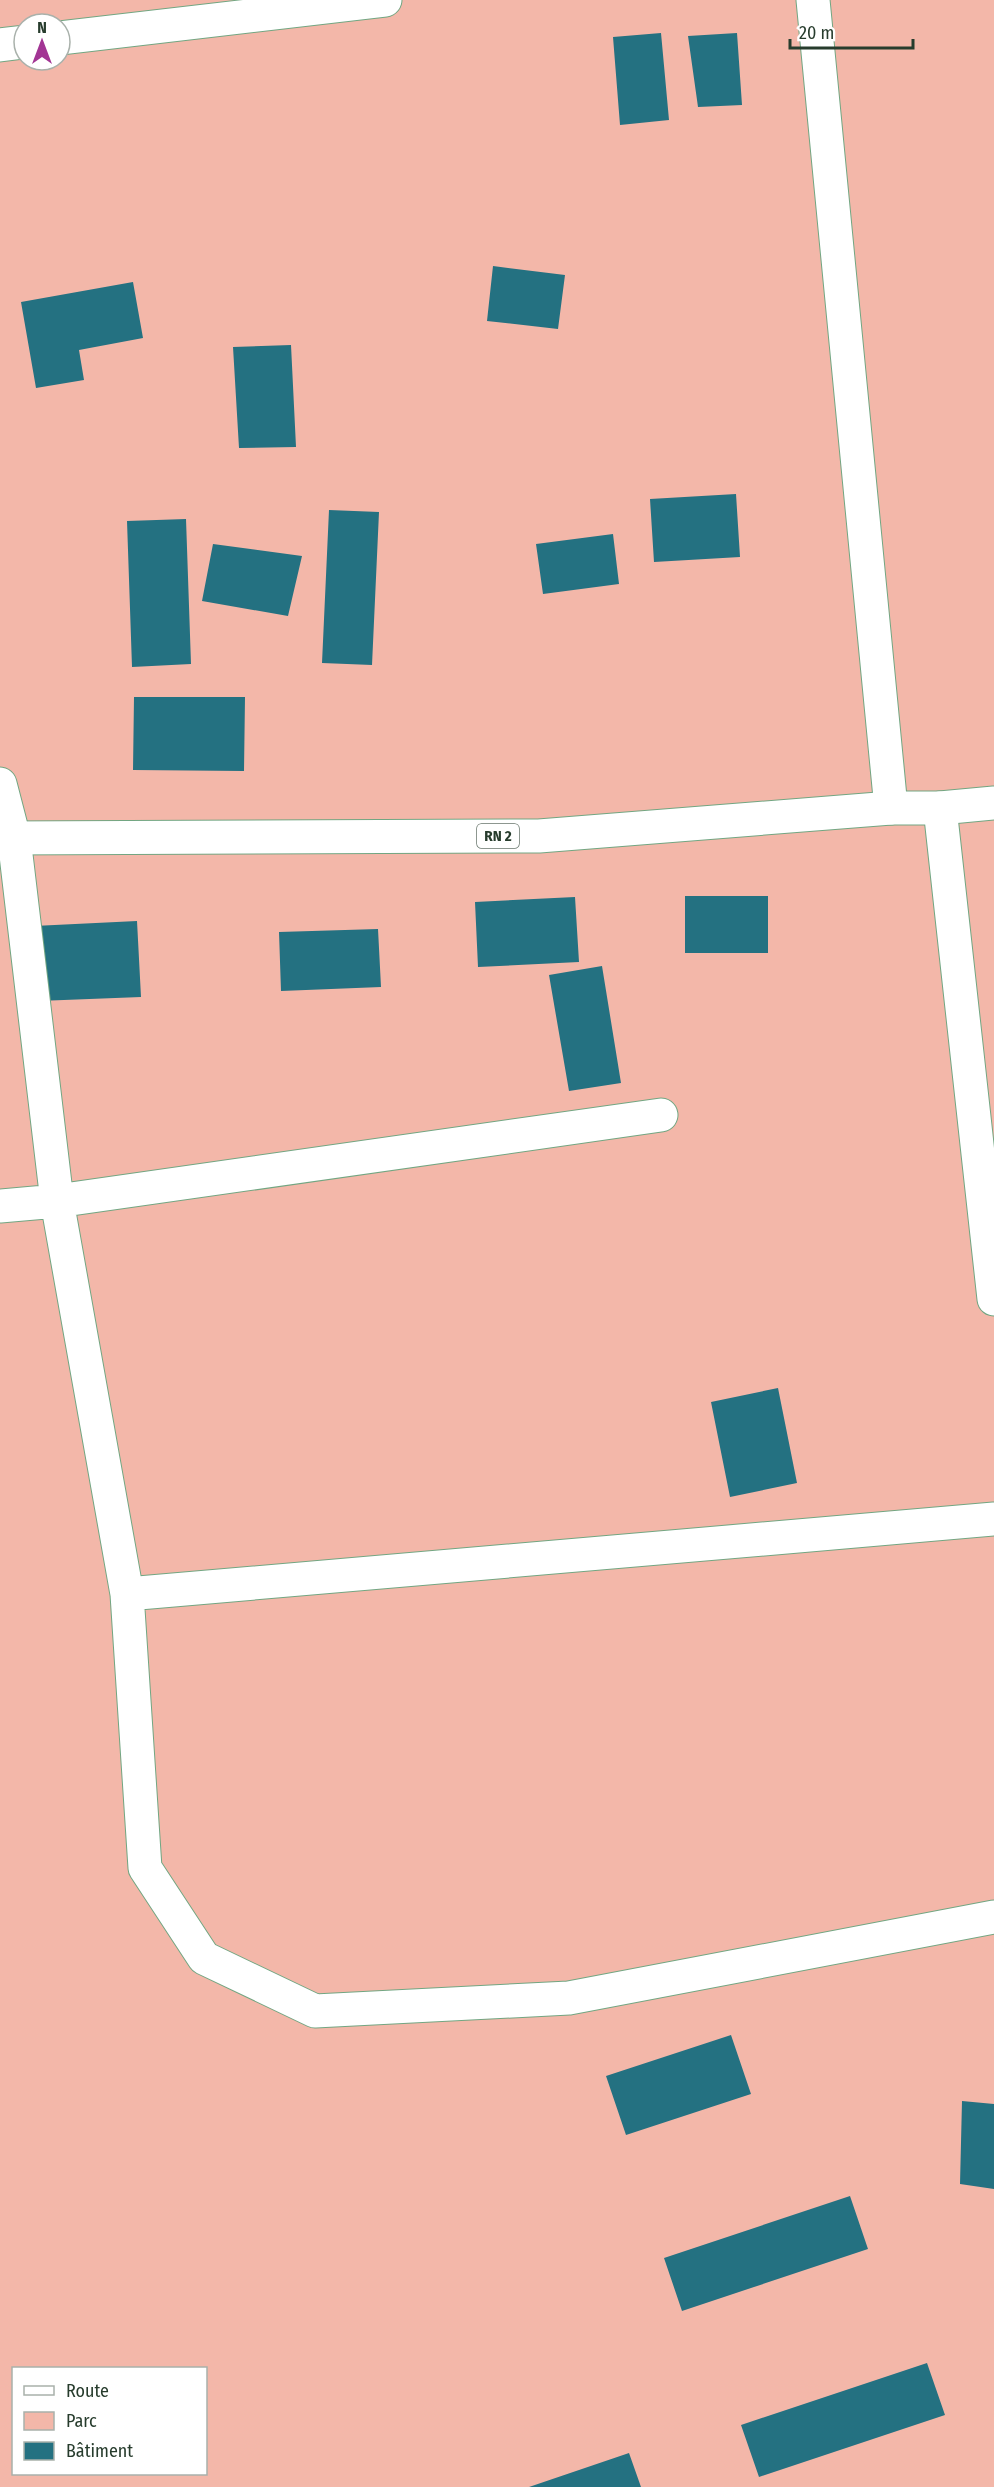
<svg xmlns="http://www.w3.org/2000/svg" width="994" height="2487" viewBox="0 0 994 2487" font-family="'Fira Sans Condensed',sans-serif">
<rect width="100%" height="100%" fill="#b8efc8"/>
<path fill="#f3b7a9" fill-rule="evenodd" d="M0,0H994V2487H0ZM24,24H60V60H24ZM14,2368H206V2474H14Z"/>
<path fill="#247181" d="M661,33L669,120L620,125L613,37Z
M737,33L742,105L698,107L688,36Z
M493,266L565,275L558,329L487,321Z
M133,282L143,338L79,350L84,380L36,388L21,302Z
M291,345L296,447L239,448L233,347Z
M736,494L740,557L654,562L650,499Z
M329,510L379,512L372,665L322,663Z
M186,519L191,664L132,667L127,521Z
M613,534L619,584L543,594L536,544Z
M213,544L302,556L288,616L202,601Z
M134,697H245L244,771L133,770Z
M685,896H768V953H685Z
M575,897L579,962L478,967L475,902Z
M137,921L141,997L38,1001L34,926Z
M378,929L381,987L281,991L279,932Z
M602,966L621,1083L569,1091L549,975Z
M778,1388L797,1483L730,1497L711,1402Z
M731,2035L751,2094L626,2135L606,2076Z
M962,2101L994,2104V2189L960,2184Z
M850,2196L868,2249L682,2311L664,2258Z
M927,2363L945,2415L759,2477L741,2425Z
M629,2453L641,2487H529Z"/>
<g fill="none" stroke-linecap="round" stroke-linejoin="round">
<defs>
<path id="street" d="M813,0L891,808
M60,38L385,0
M0,45L24,42
M0,784L14,838L57,1201L127,1594L145,1868L204,1958L315,2011L569,1998L994,1917
M940,808L994,1299
M0,1206L57,1201L661,1115
M127,1594L994,1519"/>
<path id="highway" d="M0,838L539,836L891,808H940L994,803"/>
</defs>
<use href="#street" stroke="#72a682" stroke-width="35"/>
<use href="#highway" stroke="#72a682" stroke-width="35"/>
<use href="#street" stroke="#fff" stroke-width="33"/>
<use href="#highway" stroke="#fff" stroke-width="33"/>
</g>
<g text-anchor="middle" stroke-width="6" stroke-linejoin="round" paint-order="stroke">
<rect fill="#fff" stroke="#68766c" stroke-width="1.5" x="477" y="824" width="42" height="24" rx="4.5"/>
<g font-size="15" font-weight="bold" fill="#273c2d">
<text x="498" y="841">RN 2</text>
</g>
</g>
<rect x="12" y="2367" width="195" height="108" fill="#ffffff" stroke="#a9b1ab" stroke-width="1.5"/>
<rect x="24" y="2386" width="30" height="9" fill="#ffffff" stroke="#a9b1ab" stroke-width="1.5"/>
<text x="66" y="2397" font-size="18" fill="#273c2d">Route</text>
<rect x="24" y="2412" width="30" height="18" fill="#f3b7a9" stroke="#a9b1ab" stroke-width="1.5"/>
<text x="66" y="2427" font-size="18" fill="#273c2d">Parc</text>
<rect x="24" y="2442" width="30" height="18" fill="#247181" stroke="#a9b1ab" stroke-width="1.5"/>
<text x="66" y="2457" font-size="18" fill="#273c2d">Bâtiment</text>
<g transform="translate(42 42)"><circle r="28" fill="#ffffff" stroke="#a9b1ab" stroke-width="1.5"/>
<path d="M0-4.5L10 22L0 15L-10 22Z" fill="#a23594"/>
<text y="-9" font-size="16" font-weight="bold" text-anchor="middle" fill="#273c2d">N</text>
</g>
<path d="M790 39v9h123v-9" fill="none" stroke="#273c2d" stroke-width="3"/>
<text x="799" y="39" font-size="18" fill="#273c2d" stroke="#ffffff" stroke-width="4.5" paint-order="stroke">20 m</text>
</svg>
